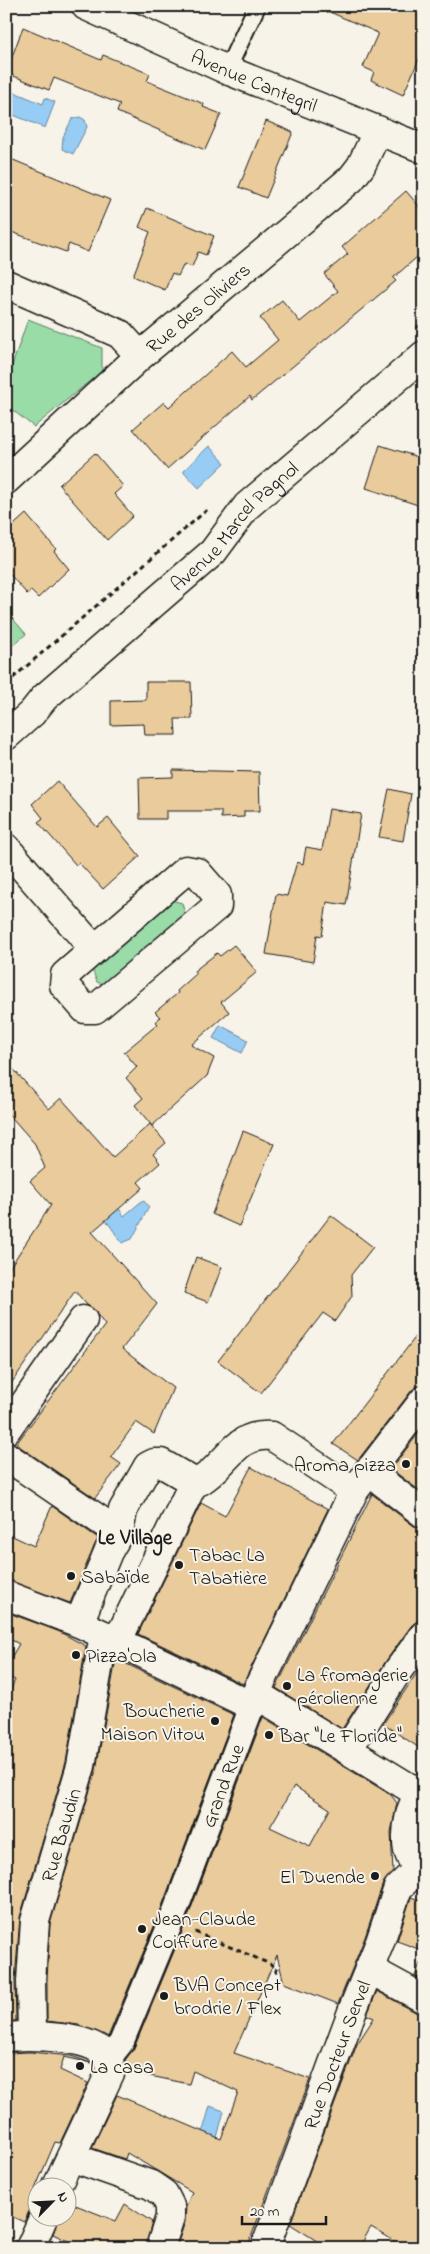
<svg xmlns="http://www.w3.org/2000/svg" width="430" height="2254" viewBox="0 0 430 2254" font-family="'Indie Flower',sans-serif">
<rect width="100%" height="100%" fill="#f7f3e8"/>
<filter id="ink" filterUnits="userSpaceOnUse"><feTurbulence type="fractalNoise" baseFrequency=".02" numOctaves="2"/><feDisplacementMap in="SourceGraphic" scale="10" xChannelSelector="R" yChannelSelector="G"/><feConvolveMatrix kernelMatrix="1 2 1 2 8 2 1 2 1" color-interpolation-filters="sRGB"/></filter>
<g filter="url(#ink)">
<path fill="#99dca7" stroke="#5a7c62" d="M28,319L102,348V371L34,427L6,405V383Z
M6,611L26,634L6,651Z
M168,899L182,903L186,919L107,986L97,982L92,969Z"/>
<path fill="#97ccf5" stroke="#66869e" d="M14,92L43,104L45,98L55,102L45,128L6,112Z
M80,117L85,120L87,127L73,154L62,149L63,137L72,119Z
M209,446L225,463L199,488L183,471Z
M220,1025L248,1040L242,1053L213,1038Z
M143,1200L149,1207L132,1239L122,1243L104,1217L118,1207L124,1216Z
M210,2106L224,2111L215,2145L200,2141Z"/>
<path fill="#e9cb9c" stroke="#1c1c1c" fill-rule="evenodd" d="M316,6H424V48L403,95L371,80L374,72L363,67L378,33Z
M23,27L101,60L103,55L150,74L147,81L204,104L203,107L221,114L205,150L117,112L120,104L54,78L49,90L6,73Z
M266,121L293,132L266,198L239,187Z
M6,157L110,200L88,252L69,244L66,252L6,230Z
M406,191L424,212V251L393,278L396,281L252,400L250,396L167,469L133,429L164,402L169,407L232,351L246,367L278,340L260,318L282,300L300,322L338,291L324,274L348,254L342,247Z
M147,208L214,236L206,255L198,252L192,267L184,264L178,276L172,273L165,290L133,276L150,232L139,227Z
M380,445L424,459V507L366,488Z
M95,453L123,486L114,494L133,516L107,540L59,485Z
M26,514L56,549L54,551L69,569L38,598L31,591L27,594L6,570V532Z
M146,682H191L192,719H175L176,735H145L144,724L111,725V701L146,700Z
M173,770L259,772L260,811H244V817L221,818V811H166V819H140L139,778L173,777Z
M57,781L97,827L108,818L140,856L103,889L79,863L76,865L38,822L43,818L32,804Z
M389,789L411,794L403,841L379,837Z
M329,809L361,814L346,905L327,902L322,936L317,935L313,962L266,954L276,894L287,896L297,862L303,864L306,847L322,850Z
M234,945L257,972L221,1002L229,1012L191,1045L214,1058L207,1076L152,1126L135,1105L143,1098L126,1078L137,1067L124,1052L158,1024L156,1022L160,1017L155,1012L178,993L177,991L196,974L194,971L217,953L220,956Z
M6,1061L49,1109L61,1098L113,1157L150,1124L166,1143L153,1154L160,1163L138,1182L143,1188L92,1232L157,1304L122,1349L173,1388L154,1434L136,1422L111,1457L121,1464L95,1498L16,1444L105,1325L92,1308L87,1305L75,1291L6,1391V1273L51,1205L30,1181L45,1168L35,1144L6,1111Z
M243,1131L274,1144L239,1226L212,1214Z
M331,1215L373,1247L351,1275L352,1296L335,1321L323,1313L261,1393L218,1361Z
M196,1257L222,1267L208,1302L184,1293Z
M424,1326V1385L418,1386L412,1390L358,1460L333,1444Z
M424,1426V1494L391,1469Z
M251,1467L328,1509L243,1684L138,1634L201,1503L225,1516Z
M372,1494L414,1526L424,1529V1620L417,1621L411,1626L386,1661L342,1729L276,1688Z
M52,1506L98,1538L70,1603L6,1580V1533L34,1546Z
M6,1612L58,1631L86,1646L66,1762L20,1917L15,1980L16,2021H6V1701L15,1680L6,1676V1666L19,1644L6,1637Z
M116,1659L234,1715L158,1917L108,2037L79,2025L47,2021V1981L50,1924L96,1770Z
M424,1662V1751L383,1724Z
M263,1717L391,1795L397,1803L391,1832L393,1872L383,1883L365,1937L338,2004L284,1983L277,1955L234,2053L310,2079L247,2248H176L185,2222L186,2207L192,2192L127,2153L125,2159L92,2148L117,2095L221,2139L238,2092L193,2071L189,2084L126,2071L125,2060L134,2048L184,1927ZM294,1786L330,1809L310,1846L270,1827Z
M411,1897L424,1902V1951L397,1941Z
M423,1956H424V1981L415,1976Z
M377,1991L417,2013L424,2015V2248H406L371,2227L359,2248H328L290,2224L357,2044L374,2018L367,2015Z
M30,2052L71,2056L91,2063L64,2057L60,2070L88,2083L60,2143L55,2142L35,2189L38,2190V2202L30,2209L24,2222L6,2214V2053Z
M68,2202L116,2221L125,2204L152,2222L145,2248H66L70,2242L53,2234L59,2216H68Z"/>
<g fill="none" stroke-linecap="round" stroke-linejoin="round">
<defs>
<path id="service" d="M227,70L257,6"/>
<g id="pedestrian">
<path id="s1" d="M109,2058L121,2043L171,1922L252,1706"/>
</g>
<g id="minor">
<path id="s2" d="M86,6L227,70L424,149"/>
<path d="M6,284L120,334L140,356"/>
<path id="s3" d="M6,480L140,356L351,179L361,166L378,130"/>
<path d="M6,848L94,949"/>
<path d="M186,870L197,872L217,895V906L95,1009H85L64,985L65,975Z"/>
<path d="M6,1430L83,1320"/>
<path d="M6,1456L119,1533"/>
<path d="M368,1471L424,1514"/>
<path d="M6,1595L79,1623L252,1706L259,1686L354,1491L424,1400"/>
<path d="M79,1623L108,1552L119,1533L123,1510L148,1466L154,1463H161L192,1481H200C228,1465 234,1432 272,1436L354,1491"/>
<path d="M117,1642L190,1490L192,1481"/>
<path d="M256,1694L418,1793"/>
<path d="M348,1749L399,1669L424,1635"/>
<path d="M424,1786C411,1802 404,1829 408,1850C410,1859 418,1869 424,1877"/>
<path d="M369,1969L424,1999"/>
<path id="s4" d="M32,2035L31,1981L35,1921L81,1766L104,1635"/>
<path d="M6,2037C32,2035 90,2035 107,2056C110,2060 110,2066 111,2071L57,2186"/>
<path d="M71,2157L151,2185L164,2194L170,2206V2217L160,2248"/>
<path d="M30,2248L44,2216"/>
<path id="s5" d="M265,2248L353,2009L380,1942L398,1888L418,1869"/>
</g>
<g id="secondary">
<path id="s6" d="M6,736L32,713L44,698L213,552L247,506L424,355"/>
</g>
</defs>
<use href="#service" stroke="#1c1c1c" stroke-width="20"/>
<use href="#pedestrian" stroke="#1c1c1c" stroke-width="28"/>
<use href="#minor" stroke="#1c1c1c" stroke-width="31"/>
<use href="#secondary" stroke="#1c1c1c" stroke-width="31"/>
<path stroke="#1c1c1c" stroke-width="3" stroke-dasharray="5 4" stroke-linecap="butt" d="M417,328L424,322
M6,667L8,669
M6,684L208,509
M195,1932L277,1967L275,1975"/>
<use href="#service" stroke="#f7f3e8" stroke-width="16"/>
<use href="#pedestrian" stroke="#f7f3e8" stroke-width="24"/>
<use href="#minor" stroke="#f7f3e8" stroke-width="28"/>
<use href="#secondary" stroke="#f7f3e8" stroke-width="28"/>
</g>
</g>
<g fill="#1c1c1c" stroke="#f7f3e8" stroke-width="2">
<circle cx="406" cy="1464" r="5"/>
<circle cx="179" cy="1565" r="5"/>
<circle cx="71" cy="1576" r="5"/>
<circle cx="76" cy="1655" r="5"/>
<circle cx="287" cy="1686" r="5"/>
<circle cx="215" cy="1721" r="5"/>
<circle cx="269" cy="1735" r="5"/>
<circle cx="375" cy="1876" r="5"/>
<circle cx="142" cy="1929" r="5"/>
<circle cx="164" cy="1996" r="5"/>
<circle cx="80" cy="2066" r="5"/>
</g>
<g text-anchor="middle" stroke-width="4" stroke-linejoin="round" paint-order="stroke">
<g font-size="20" fill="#1c1c1c" stroke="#f7f3e8">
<text dy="7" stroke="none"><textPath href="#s2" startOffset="184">Avenue Cantegril</textPath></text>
<text dy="7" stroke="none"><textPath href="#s3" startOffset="258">Rue des Oliviers</textPath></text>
<text dy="7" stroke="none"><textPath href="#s6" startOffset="311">Avenue Marcel Pagnol</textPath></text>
<text dy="7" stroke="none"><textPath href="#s1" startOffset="296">Grand Rue</textPath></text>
<text dy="7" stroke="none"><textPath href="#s4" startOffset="204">Rue Baudin</textPath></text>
<text dy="7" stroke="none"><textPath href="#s5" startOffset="206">Rue Docteur Servel</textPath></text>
</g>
<g font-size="20" fill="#1c1c1c" stroke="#f7f3e8" text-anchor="start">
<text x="396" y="1471" text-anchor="end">Aroma pizza</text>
<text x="189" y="1561">Tabac La<tspan x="189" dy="23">Tabatière</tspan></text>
<text x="81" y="1583">Sabaïde</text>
<text x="86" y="1662">Pizza'Ola</text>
<text x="297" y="1681">La fromagerie<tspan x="297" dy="23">pérolienne</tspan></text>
<text x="205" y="1717" text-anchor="end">Boucherie<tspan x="205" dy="23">Maison Vitou</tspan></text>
<text x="279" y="1742">Bar "Le Floride"</text>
<text x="365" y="1883" text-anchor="end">El Duende</text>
<text x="152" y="1925">Jean-Claude<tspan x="152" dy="23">Coiffure</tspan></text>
<text x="174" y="1991">BVA Concept<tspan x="174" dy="23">brodrie / Flex</tspan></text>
<text x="90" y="2073">La casa</text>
</g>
<g font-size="21" font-weight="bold" fill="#1c1c1c" stroke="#f7f3e8">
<text x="135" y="1544">Le Village</text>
</g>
</g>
<rect width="430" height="2254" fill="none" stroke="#f7f3e8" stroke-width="25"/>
<rect x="12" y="12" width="405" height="2229" fill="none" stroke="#1c1c1c" stroke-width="2" filter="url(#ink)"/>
<g transform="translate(52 2202) rotate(66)"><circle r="24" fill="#f7f3e8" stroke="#9f9d96"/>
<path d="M0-4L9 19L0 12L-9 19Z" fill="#1c1c1c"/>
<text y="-8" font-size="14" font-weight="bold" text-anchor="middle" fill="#1c1c1c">N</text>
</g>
<path d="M242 2216v8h84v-8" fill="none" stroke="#1c1c1c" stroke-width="2.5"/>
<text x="250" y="2216" font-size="15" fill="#1c1c1c" stroke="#f7f3e8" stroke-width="4" paint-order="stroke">20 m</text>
</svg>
